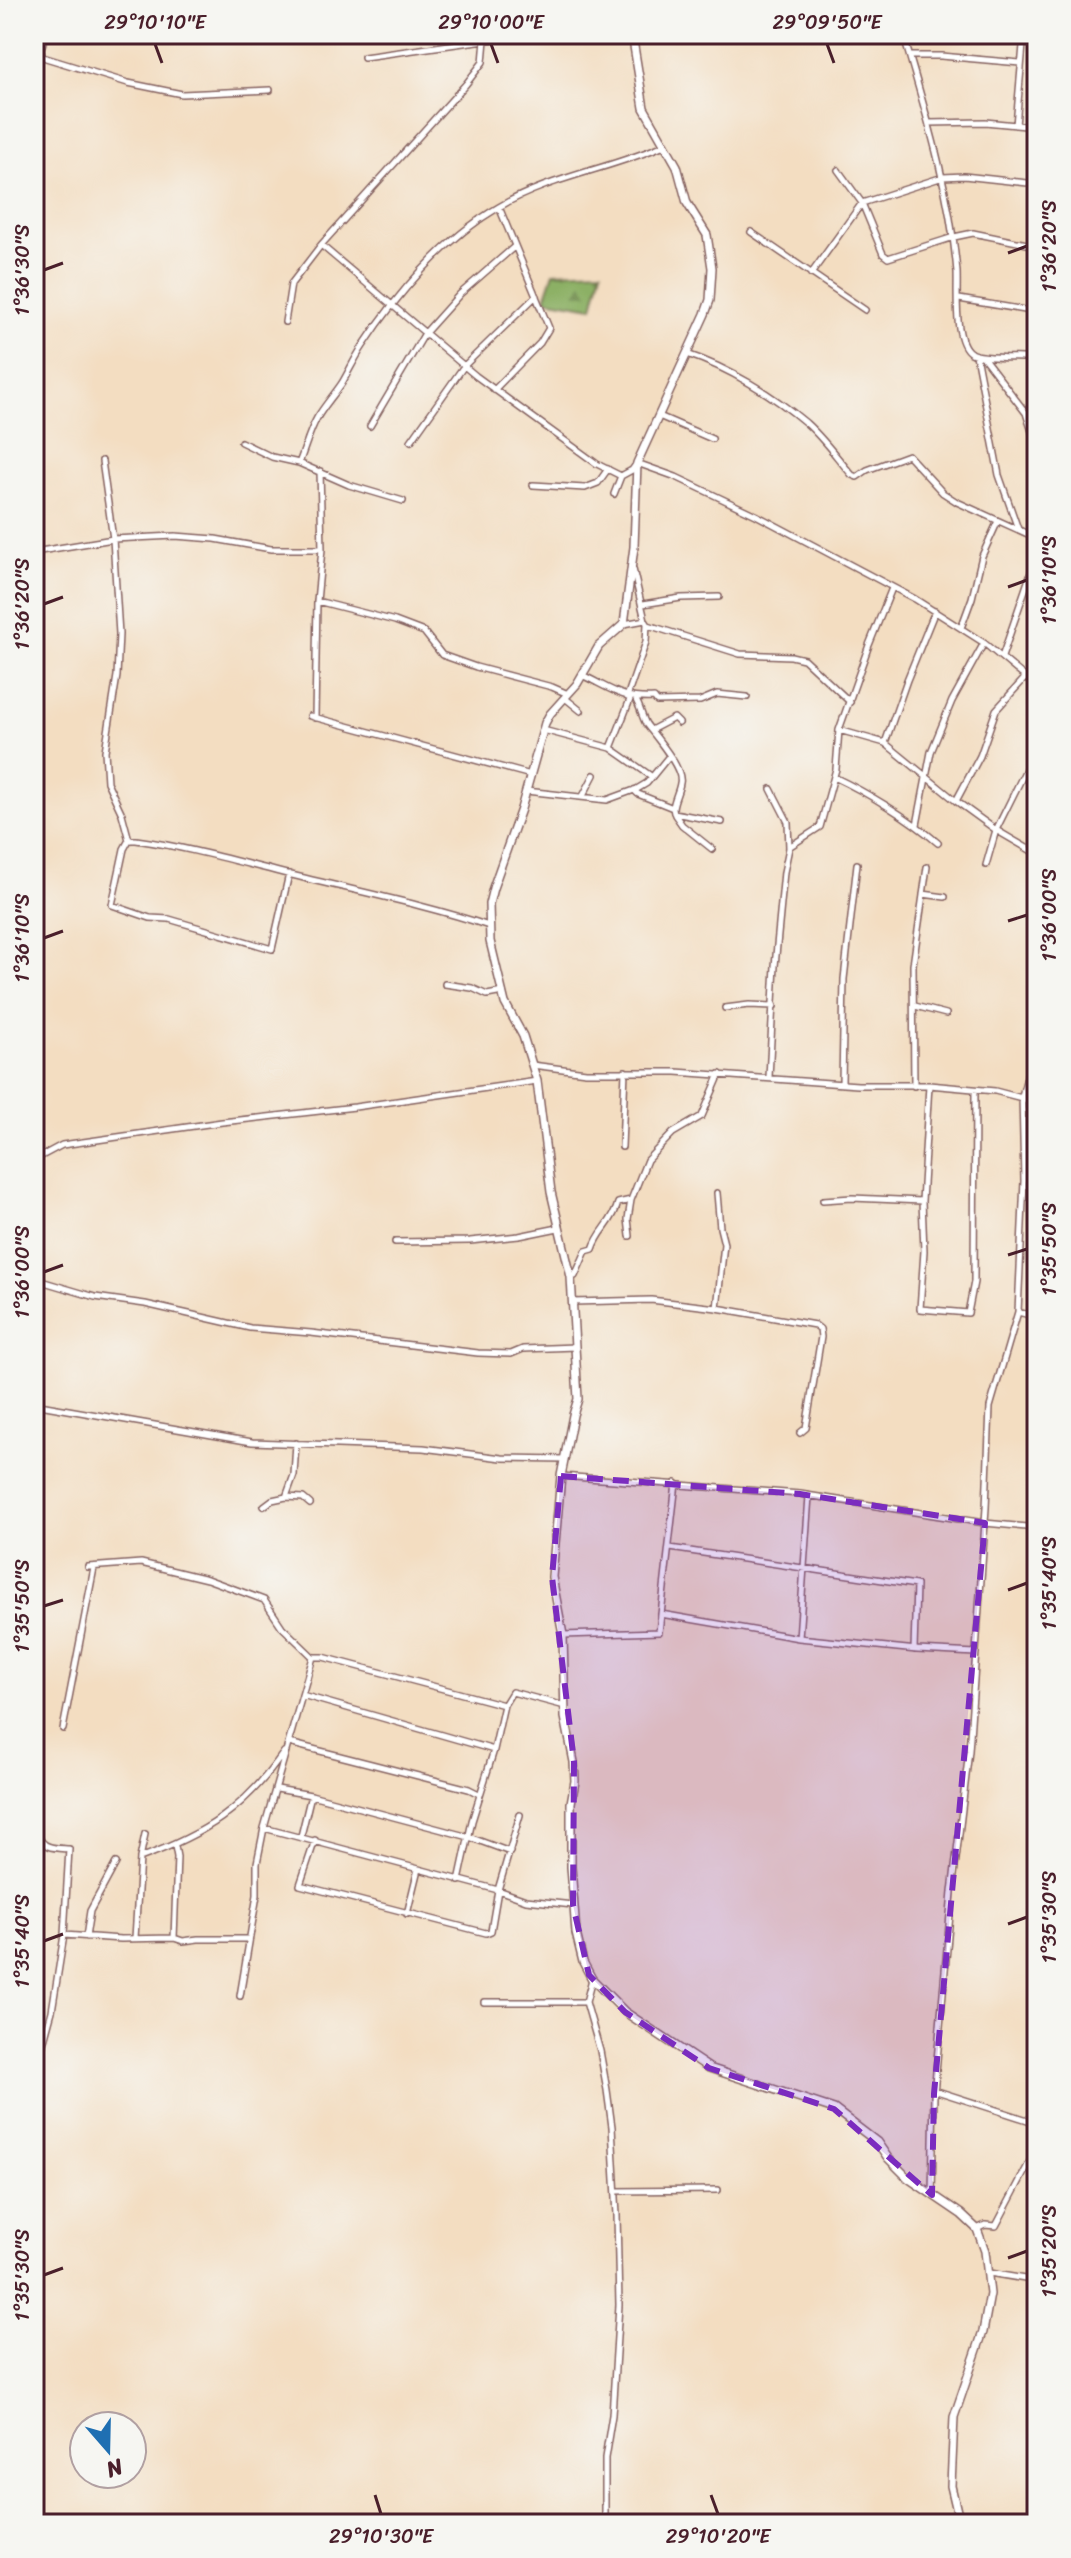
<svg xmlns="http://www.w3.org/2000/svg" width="1071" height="2558" viewBox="0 0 1071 2558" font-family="Sriracha,sans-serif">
<defs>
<pattern id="forest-firs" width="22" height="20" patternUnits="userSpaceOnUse" patternTransform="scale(2)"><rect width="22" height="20" fill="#8cb065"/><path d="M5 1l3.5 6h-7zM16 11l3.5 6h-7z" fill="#748f53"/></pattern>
</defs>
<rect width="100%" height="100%" fill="#f6f6f2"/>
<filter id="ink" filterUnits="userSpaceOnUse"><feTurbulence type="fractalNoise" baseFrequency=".0125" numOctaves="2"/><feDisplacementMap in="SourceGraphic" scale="16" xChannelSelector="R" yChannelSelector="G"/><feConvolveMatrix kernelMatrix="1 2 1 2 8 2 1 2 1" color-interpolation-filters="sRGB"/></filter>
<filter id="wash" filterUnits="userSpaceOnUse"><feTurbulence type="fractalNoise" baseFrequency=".006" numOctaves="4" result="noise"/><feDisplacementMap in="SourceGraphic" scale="32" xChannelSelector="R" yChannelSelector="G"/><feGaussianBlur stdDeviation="1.8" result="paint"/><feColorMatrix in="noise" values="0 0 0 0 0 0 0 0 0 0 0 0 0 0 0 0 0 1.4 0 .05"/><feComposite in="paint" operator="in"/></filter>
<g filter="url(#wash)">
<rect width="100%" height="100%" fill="#f3ddc1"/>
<path fill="url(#forest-firs)" stroke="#6b6848" stroke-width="2" d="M602,270L593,307L545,299L554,272Z"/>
</g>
<g filter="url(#ink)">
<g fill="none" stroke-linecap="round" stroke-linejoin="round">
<defs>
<path id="street" d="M45,34L41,50L42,56L46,58L128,83L182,94L270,90
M903,34C926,113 950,190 957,272C958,291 953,342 971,353C980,359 1023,357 1037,359
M910,56H941L1020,63
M364,57L485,40
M929,123L985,122L1037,127
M1016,125L1024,34
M838,170L862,203L883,254L888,258L954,237L973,233L1037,246
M751,232L865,310
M321,245L476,376L597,464L621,476
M811,274L862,203L943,177L964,176L1037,184
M959,299L1037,312
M285,322L291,284L321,245L466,84L483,62L485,40L565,34
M687,354C729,368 773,395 806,423C824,439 837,458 852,475L857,477L867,470L908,455L943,493L957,502L1030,535L1037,542
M976,355L999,475L1018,529
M983,357L1026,413L1037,447
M494,390L540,343L549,328L499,207
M659,416L712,439
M1028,417L1037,401
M370,426L425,333L460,294L514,247
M411,441L464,366L536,296
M241,442L272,457L299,463L349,485L403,501
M102,461L113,539L119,634L117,676L105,751L107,782L122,814L129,840
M299,463C305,449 309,432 317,418C324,406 334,395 342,383C349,371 355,358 363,346C397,294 444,239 499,207C549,177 611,169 664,145
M533,485L585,488L598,483L608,469
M614,494L621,476L632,470L637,463L676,477L756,515L915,599L984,643L1037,687
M34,552L113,539L175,536L215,539L271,549H322
M633,569L645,620L648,625L740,654L791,656L804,659L850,702
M317,601L395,621L424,632L442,655L476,667L552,687L568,694
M643,604L681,598L719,597
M624,624L645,620
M961,628L972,598L982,556L998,521
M1002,657L1037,555
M582,675C610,688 622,700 654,698L657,702L700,701L717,694L747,697
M627,697L646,642L647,624
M565,698L581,711
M636,700C640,707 642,717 646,724C655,736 684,769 680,783C679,791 674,799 673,808
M310,716L531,775
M315,718L317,601L322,549L320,471
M653,729L674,718L679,723
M543,730L611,748L651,776
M839,730L885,743L956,801L996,830L1037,854
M885,743L907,680L935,611
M611,748L631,697
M834,777C868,793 909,818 938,843
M634,790L638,794L673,808L674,813L722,822
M526,791L607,800L637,789L647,783L669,756
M583,796L594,775
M956,801L980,756L996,710L1026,677
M675,815L682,825L712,849
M917,825L931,752L952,701L984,643
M789,847L820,827L836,769L839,730L869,645L892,588
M986,865L996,830L1037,747
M289,874L272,949L169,919L150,918L112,905L124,849L129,840H136C194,848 248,865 304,878C366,893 429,906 489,926
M923,894L945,897
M445,984L472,988L487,995L503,992
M915,1006L946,1014
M725,1008L749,1005L774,1006
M532,1065L586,1072H676L858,1085H929L995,1091L1037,1102
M769,1077L775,966L784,872L789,848L788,822L771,789
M842,1083L844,979L857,864
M914,1086L913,965L927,867
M622,1147L625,1071
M34,1160L62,1145L222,1122L355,1107L537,1081
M717,1193L720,1228L724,1244L717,1308
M823,1200L852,1198L922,1201L929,1085
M922,1201L924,1251L920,1309L968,1313L974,1282L975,1090
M630,1236L628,1219L631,1200
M395,1242L470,1241L519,1236L558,1228
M571,1277L575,1276L586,1251L593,1249C599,1230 613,1223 618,1203L631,1200L647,1160L673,1133L702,1116L720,1074
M34,1279L95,1297L145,1304L250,1328L311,1333L478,1353L511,1354L523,1349L575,1347
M573,1302L651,1300L717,1308L815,1325L820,1329L821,1337L806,1428L800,1433
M1018,1312L1037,1317
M34,1404L252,1442L423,1448L502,1458L565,1459
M561,1476L800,1494L985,1523L1037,1528
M286,1497L303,1498L310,1504
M264,1506L272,1500L286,1497L294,1475L296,1443
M670,1548L916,1585L914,1650
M88,1567L141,1563L207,1579L264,1600L282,1627L313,1657
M661,1614L799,1638L917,1650L976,1653
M563,1635L659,1632L676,1483
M799,1638L809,1496
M302,1695L494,1750
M63,1729L94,1568
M289,1743L469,1789L479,1794
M277,1789L311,1795L469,1837L510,1852
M264,1828L498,1890L526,1900L573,1905
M34,1834L38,1835C43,1849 55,1848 69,1849L64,1935L52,2011L34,2077
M301,1836L311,1795
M315,1840L300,1885L486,1933L491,1931L498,1890L520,1815
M140,1858C205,1834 244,1810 284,1752
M459,1881L472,1821L494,1750L504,1705L512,1692L565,1706
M407,1914L418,1869
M64,1935L121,1939L174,1938L183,1941L198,1939H248
M86,1937L90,1911L116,1863
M135,1938L140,1858L145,1834
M174,1938L177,1857L175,1846
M592,1979L586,2002L600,2051L607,2090L612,2127L617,2215L619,2305L612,2415L605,2458V2524
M240,1996L257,1895V1863L264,1828L313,1657H323L504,1705
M484,2002H586
M934,2090L1037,2123
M616,2191L718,2190
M932,2194L934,2094L952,1892L969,1751L986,1508L990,1407L1018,1312L1024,1181L1022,1096L1037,1039
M977,2229L985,2225L996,2226L1037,2148
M989,2273L1037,2281"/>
<path id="secondary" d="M632,34L644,108L677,166L687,203L707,235L712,268L710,300L705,314L637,463L634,547L624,624L599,646L577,684L550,714L545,723L521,809L493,888L489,904L490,941L505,1003L523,1036L537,1081L551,1192L571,1277L578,1399L573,1415L561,1476L552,1577L563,1635L565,1717L574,1762L575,1781L571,1803V1867L576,1933L583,1962L592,1979L625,2012L709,2068L834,2109L877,2142L888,2158L908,2178L961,2214L977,2229L985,2251L990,2294L983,2332L954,2417L951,2486L960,2524"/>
</defs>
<use href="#street" stroke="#856260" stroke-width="8"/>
<use href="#secondary" stroke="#856260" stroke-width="10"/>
<use href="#street" stroke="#fff" stroke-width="5"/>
<use href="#secondary" stroke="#fff" stroke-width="7"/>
</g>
</g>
<path fill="#7b2cbf" fill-opacity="0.2" stroke="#7b2cbf" stroke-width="6" stroke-dasharray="16 10" stroke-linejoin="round" d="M561,1476L800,1494L985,1523L934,2094L932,2195L834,2109L709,2068L625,2012L589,1975L573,1905L574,1762L552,1577Z"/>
<path fill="none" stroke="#4a1f2b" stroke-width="3" d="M155,44L162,63M491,44L498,63M827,44L834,63M1008,253L1027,246M44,270L63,263M1008,587L1027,580M44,604L63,597M1008,921L1027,915M44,938L63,931M1008,1255L1027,1249M44,1272L63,1265M1008,1590L1027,1583M44,1606L63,1600M1008,1924L1027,1917M44,1941L63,1934M1008,2258L1027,2251M44,2275L63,2268M375,2495L381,2514M711,2495L718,2514"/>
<rect width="1071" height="2558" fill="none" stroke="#f6f6f2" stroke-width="88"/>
<g transform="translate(108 2450) rotate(160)"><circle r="38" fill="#f6f6f2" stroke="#b1a0a2" stroke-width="2"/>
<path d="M0-6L14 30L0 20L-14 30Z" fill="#1f6fb2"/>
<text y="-12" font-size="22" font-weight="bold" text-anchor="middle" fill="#4a1f2b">N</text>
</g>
<rect x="44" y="44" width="983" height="2470" fill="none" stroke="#4a1f2b" stroke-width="3"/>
<g font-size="20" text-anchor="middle" fill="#4a1f2b">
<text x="155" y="29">29°10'10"E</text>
<text x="491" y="29">29°10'00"E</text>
<text x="827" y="29">29°09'50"E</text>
<text transform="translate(1049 246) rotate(-90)" y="7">1°36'20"S</text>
<text transform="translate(22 270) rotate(-90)" y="7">1°36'30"S</text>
<text transform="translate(1049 580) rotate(-90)" y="7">1°36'10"S</text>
<text transform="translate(22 604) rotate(-90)" y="7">1°36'20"S</text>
<text transform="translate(1049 915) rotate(-90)" y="7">1°36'00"S</text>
<text transform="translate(22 938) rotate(-90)" y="7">1°36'10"S</text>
<text transform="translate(1049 1249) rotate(-90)" y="7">1°35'50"S</text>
<text transform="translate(22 1272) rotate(-90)" y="7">1°36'00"S</text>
<text transform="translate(1049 1583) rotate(-90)" y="7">1°35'40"S</text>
<text transform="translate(22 1606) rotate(-90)" y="7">1°35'50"S</text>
<text transform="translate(1049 1917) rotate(-90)" y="7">1°35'30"S</text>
<text transform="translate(22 1941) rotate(-90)" y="7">1°35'40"S</text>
<text transform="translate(1049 2251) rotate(-90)" y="7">1°35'20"S</text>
<text transform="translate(22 2275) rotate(-90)" y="7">1°35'30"S</text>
<text x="381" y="2543">29°10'30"E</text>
<text x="718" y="2543">29°10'20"E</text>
</g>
</svg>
